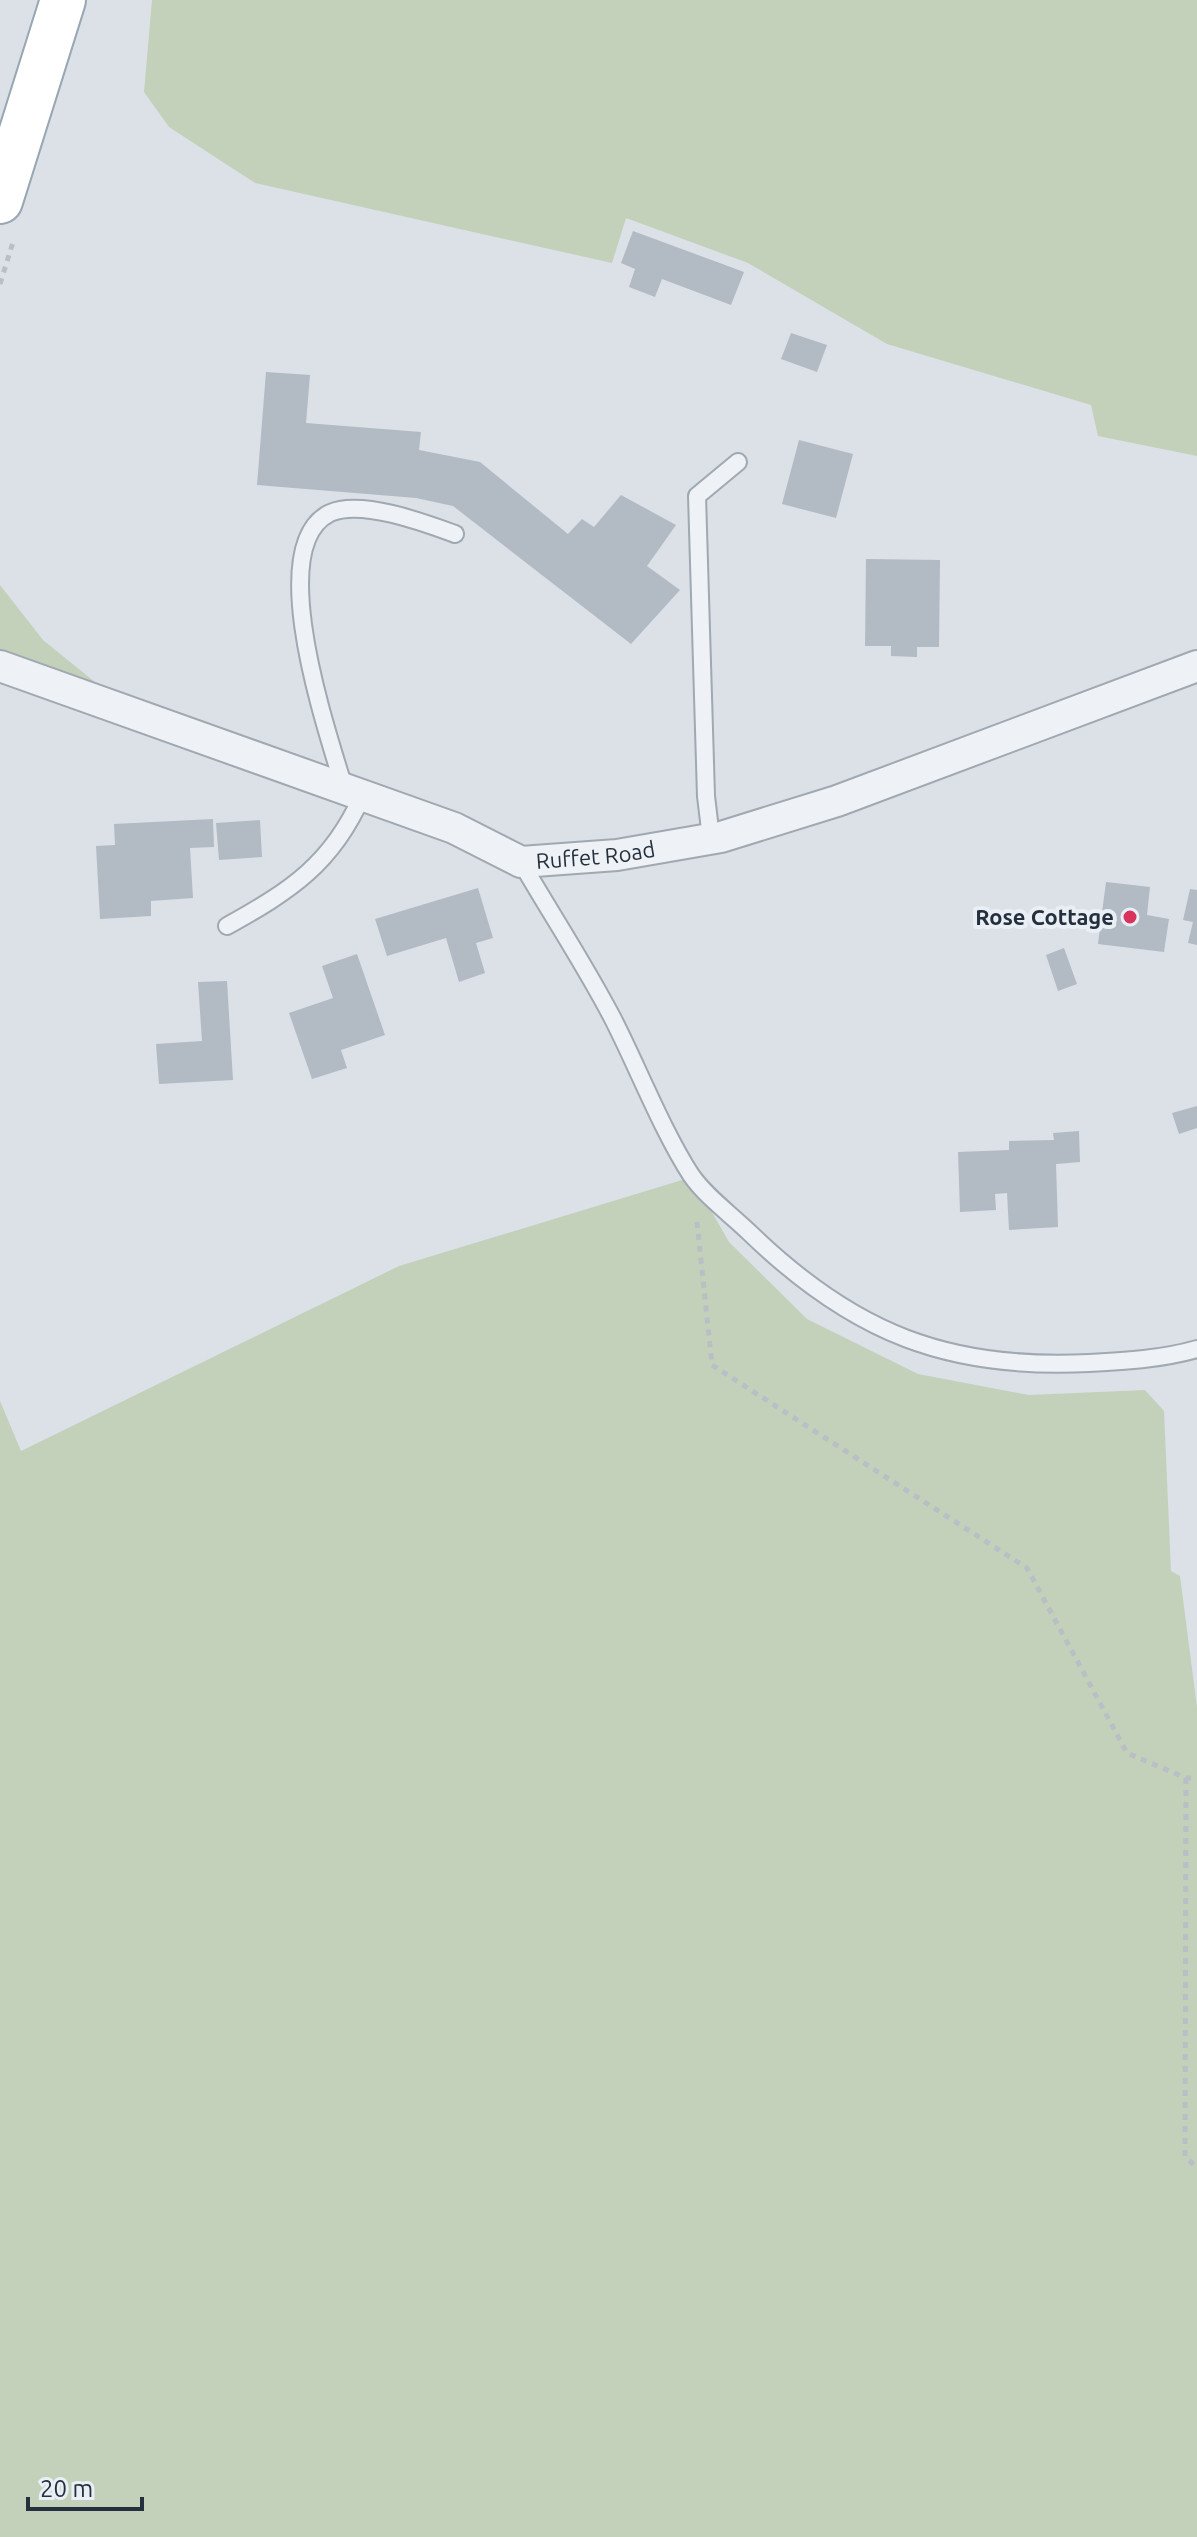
<svg xmlns="http://www.w3.org/2000/svg" width="1197" height="2537" viewBox="0 0 1197 2537" font-family="Ubuntu,sans-serif">
<rect width="100%" height="100%" fill="#dbe1e7"/>
<path fill="#c3d1bb" d="M152,0H1197V456L1098,436L1091,405L887,344L748,263L626,218L612,263L255,183L169,127L144,92Z
M0,585L43,640L106,691L0,657Z
M692,1177L729,1242L807,1319L918,1374L1029,1395L1145,1390L1164,1411L1171,1571L1180,1576L1197,1707V2537H0V1401L21,1451L399,1266Z"/>
<path fill="#b2bac4" d="M633,231L744,272L731,305L662,279L655,297L629,287L635,269L621,263Z
M791,333L827,345L817,372L781,359Z
M266,372L310,375L306,423L421,432L419,450L480,462L568,534L582,519L594,527L621,495L676,525L647,566L680,590L631,644L453,506L416,498L257,485Z
M799,440L853,454L836,518L782,504Z
M866,559L940,560L939,647H917V657L891,656V646H865Z
M213,819L214,847L190,848L193,898L151,901V916L100,919L96,846L115,845L114,824Z
M260,820L262,857L219,860L216,823Z
M1106,882L1150,887L1147,915L1169,919L1164,952L1098,944Z
M478,888L493,938L476,943L485,973L459,982L446,938L387,956L375,919Z
M1190,889L1197,890V945L1188,943L1193,922L1183,920Z
M1064,948L1077,984L1058,991L1046,955Z
M357,954L385,1035L341,1050L347,1068L312,1079L289,1013L333,998L322,966Z
M227,981L233,1080L159,1084L156,1044L202,1041L198,982Z
M1197,1106V1128L1179,1134L1172,1113Z
M1079,1131L1080,1162L1056,1164L1058,1227L1009,1230L1007,1193L995,1194L996,1210L960,1212L958,1152L1009,1150V1141L1054,1140L1053,1133Z"/>
<g fill="none" stroke-linecap="round" stroke-linejoin="round">
<defs>
<path id="lane" d="M345,791C329,736 262,546 330,513C361,499 425,523 455,534
M711,838L706,796L697,496L738,462
M521,862C551,914 585,965 613,1019C638,1068 662,1130 691,1175C706,1197 733,1216 752,1235C854,1333 948,1370 1089,1363C1126,1361 1162,1359 1197,1349
M227,926C290,891 332,864 362,796"/>
<g id="street">
<path id="s1" d="M0,666L454,828L521,862L617,855L721,837L837,801L1197,666"/>
</g>
<path id="primary" d="M0,201L63,0"/>
</defs>
<use href="#lane" stroke="#a0a8b1" stroke-width="20"/>
<use href="#street" stroke="#a0a8b1" stroke-width="34"/>
<use href="#primary" stroke="#99a6b3" stroke-width="48"/>
<path stroke="#b9bfc5" stroke-width="5" stroke-dasharray="6 6" stroke-linecap="butt" d="M0,284L14,239
M697,1222L712,1365L1027,1568L1127,1753L1186,1778H1197
M1186,1778L1185,2156L1197,2168"/>
<use href="#lane" stroke="#eef1f5" stroke-width="16"/>
<use href="#street" stroke="#eef1f5" stroke-width="30"/>
<use href="#primary" stroke="#fff" stroke-width="44"/>
</g>
<circle fill="#d9325d" stroke="#eaeff5" stroke-width="3" cx="1130" cy="917" r="8"/>
<g text-anchor="middle" stroke-width="8" stroke-linejoin="round" paint-order="stroke">
<g font-size="22" fill="#24303e" stroke="#eaeff5">
<text dy="8" stroke="none"><textPath href="#s1" startOffset="632">Ruffet Road</textPath></text>
</g>
<g font-size="22" font-weight="bold" fill="#24303e" stroke="#eaeff5" text-anchor="end">
<text x="1114" y="925">Rose Cottage</text>
</g>
</g>
<path d="M28 2497v12h114v-12" fill="none" stroke="#24303e" stroke-width="4"/>
<text x="40" y="2497" font-size="24" fill="#24303e" stroke="#eaeff5" stroke-width="6" paint-order="stroke">20 m</text>
</svg>
